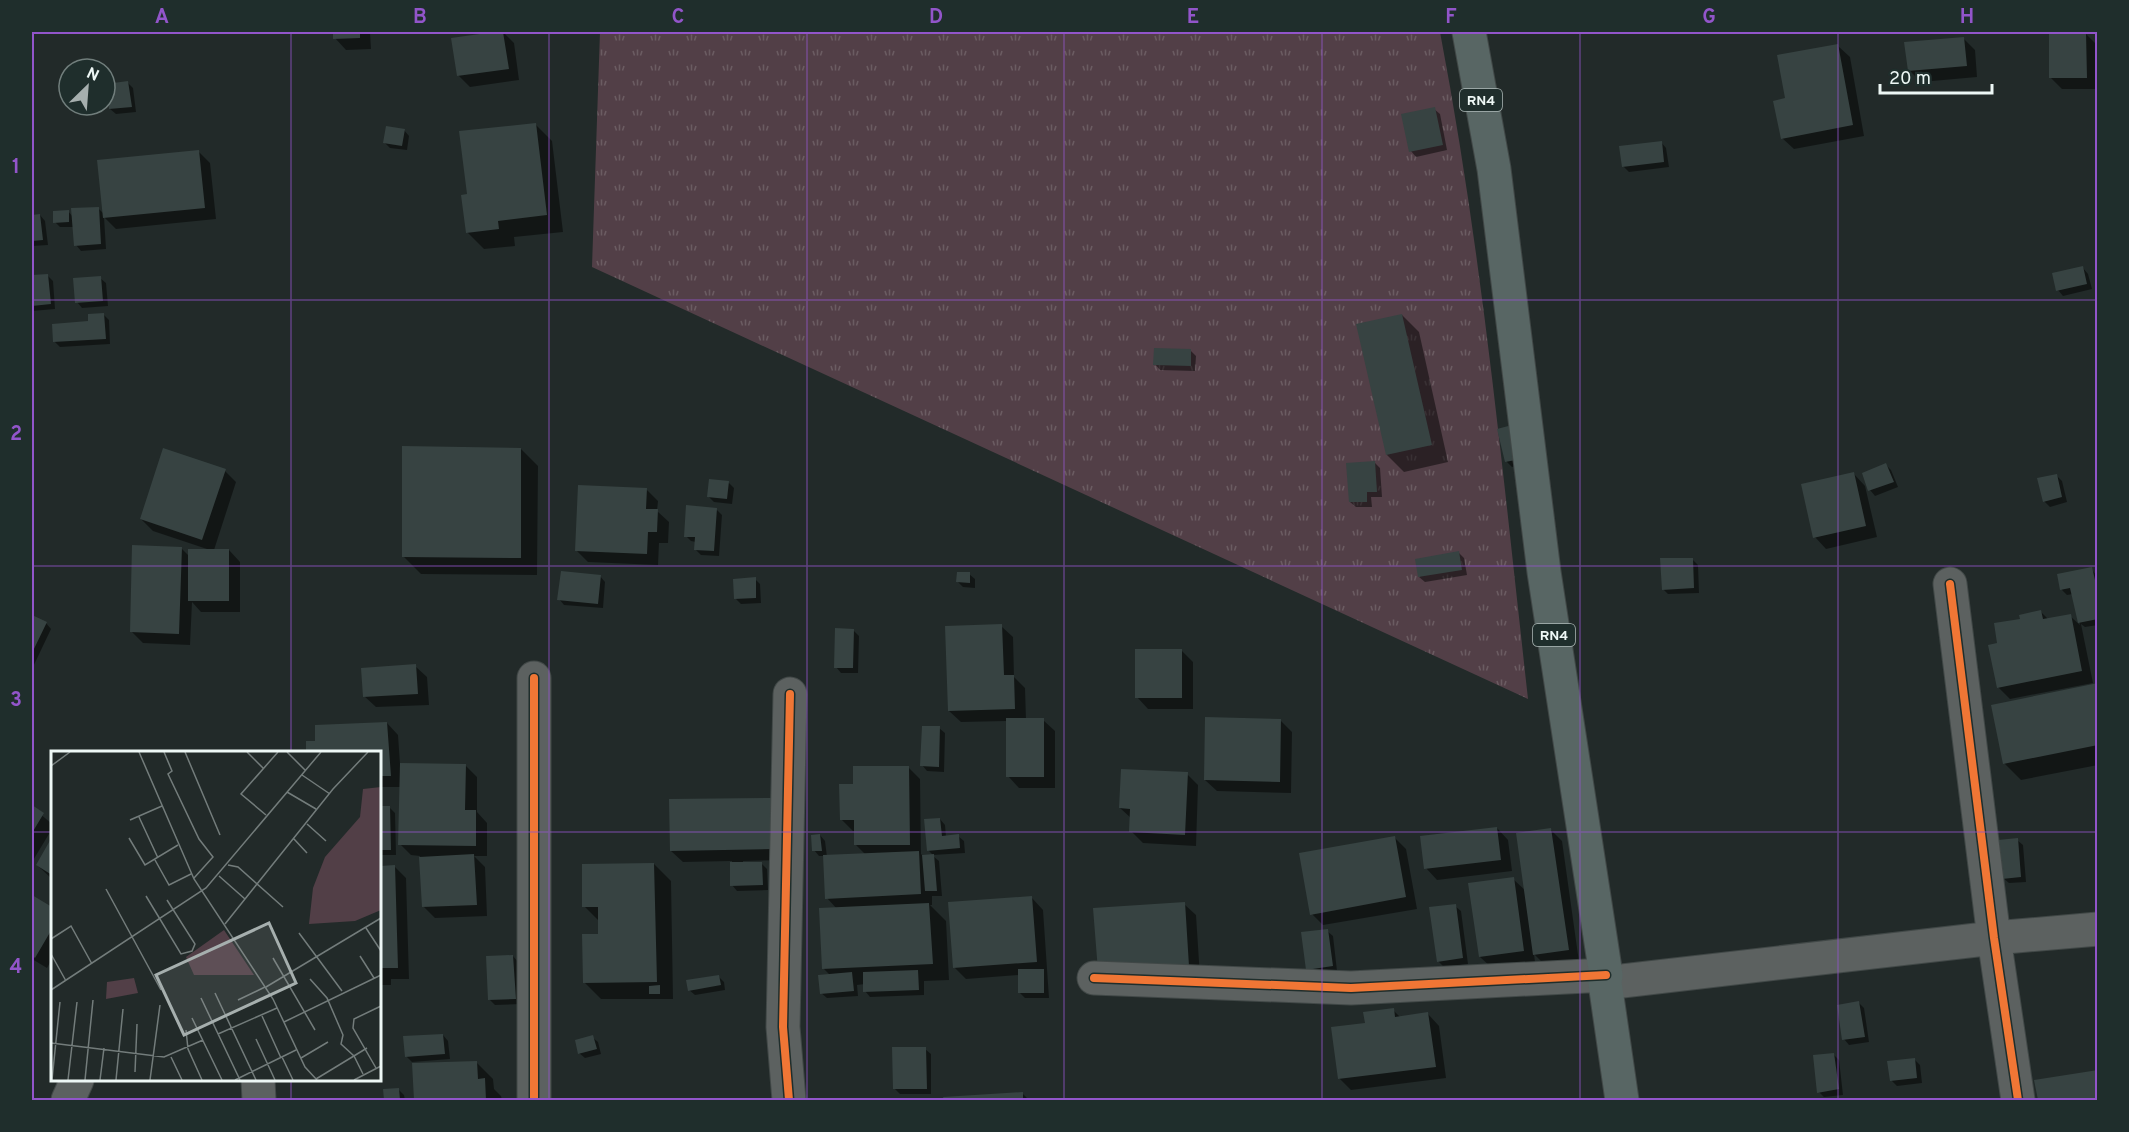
<svg xmlns="http://www.w3.org/2000/svg" width="2129" height="1132" viewBox="0 0 2129 1132" font-family="Overpass,sans-serif">
<defs>
<pattern id="grass-tufts" width="24" height="20" patternUnits="userSpaceOnUse" patternTransform="scale(1.5)"><rect width="24" height="20" fill="#523f47"/><path d="M3 7l-1-3M5 7V3M7 7l1-3M15 17l-1-3M17 17v-4M19 17l1-3" fill="none" stroke="#6b5c62"/></pattern>
</defs>
<rect width="100%" height="100%" fill="#222a29"/>
<path fill="url(#grass-tufts)" d="M600,32H1440C1482,252 1503,476 1528,699L592,267Z"/>
<path fill="#0007" d="M334,32H370L371,49L346,50L335,38Z
M503,32L514,43L519,80L470,87L458,75L453,39Z
M2085,33L2097,45V89H2062L2051,78Z
M1963,38L1975,50L1977,77L1921,82L1909,70Z
M1838,46L1850,57L1864,136L1794,149L1782,138Z
M128,83L133,88L136,112L116,114L110,109Z
M1434,109L1440,114L1447,150L1416,157L1411,151Z
M535,124L552,141L563,232L514,237L515,246L484,249L467,232Z
M404,130L409,136L407,150L390,148L385,143Z
M1661,142L1666,148L1669,167L1629,172L1623,166Z
M198,151L210,163L216,219L116,229L104,217L106,249L81,251L76,245L74,227H60L55,222L68,211L73,217L98,208L104,214Z
M40,215L45,221L48,245L32,246V216Z
M2083,268L2088,274L2092,289L2063,296L2058,290Z
M47,275L53,281L55,309L32,311V277Z
M100,278L106,283L108,306L82,308L77,302Z
M103,314L109,320L110,344L60,347L54,341Z
M1402,315L1419,332L1448,462L1404,472L1387,455Z
M1190,350L1196,356L1195,371L1160,370L1155,364Z
M1499,430L1525,464L1512,467L1507,462Z
M521,449L538,466L537,575L421,574L404,557Z
M1375,463L1380,468L1382,497H1371L1372,507H1356L1350,502Z
M1886,465L1891,470L1898,487L1875,496L1870,490L1864,474Z
M225,471L236,482L214,550H229L240,562V612H201L192,602L190,645L143,643L132,632L181,548L189,556L210,550L153,531L141,519Z
M1854,474L1865,486L1877,537L1826,549L1815,537Z
M2056,475L2062,481L2067,502L2050,507L2044,501Z
M729,483L734,488L732,504L714,502L708,496Z
M646,489L658,501L657,511L669,522L668,543H659L658,565L588,562L577,551Z
M717,510L722,515L719,556L701,555L695,549L696,542L691,541L686,536Z
M1458,552L1464,558L1467,575L1425,582L1419,577Z
M1692,559L1698,565L1699,593L1668,594L1663,589Z
M2091,569L2098,577V625L2085,627L2081,624L2093,683L2010,699L1998,687L1999,644L2021,620L2041,612L2049,620L2070,616L2080,625L2073,594L2067,595L2062,590L2059,576Z
M969,574L975,579V588L963,587L958,582Z
M600,576L605,582L603,608L564,605L559,599Z
M755,579L760,584L761,603L741,604L736,599Z
M32,616L46,623L51,629L32,669Z
M1001,626L1013,637L1014,677L1025,688L1026,720H1043L1055,731V788H1019L1008,776L1007,721L961,722L949,711Z
M853,630L859,636L858,673H841L836,667Z
M1182,651L1193,662V709H1148L1137,697Z
M415,666L427,677L429,705L376,707L364,696Z
M2098,685V765L2021,780L2004,763Z
M1281,721L1292,732L1291,793L1217,791L1205,780Z
M387,723L398,735L400,764L466,766L477,777V812L487,823V856H474L485,867L487,916L435,918L423,906L420,856L411,855L400,844L401,787H380V752H308V743L316,742Z
M939,728L945,733L944,772L927,771L922,765Z
M908,767L920,779L921,854L923,856H933L939,861L942,896H932V905H930L946,921L949,980L924,981V995L870,997L865,991V984L857,985L858,996L827,998L821,993L830,975L824,969L837,909L827,898L824,856H819L814,850L820,835L825,841L827,857L866,855L856,845L855,831H853L841,819L854,785Z
M1187,774L1198,785L1196,846L1143,843L1131,831L1132,819L1120,808Z
M32,807L52,824V829L32,862Z
M380,808H390L395,813L396,855H380Z
M785,811L786,860L743,861V864H762L767,869L768,890L737,891L732,885V861L683,862L671,851Z
M940,819L945,825L946,837L958,836L964,841L965,853L933,855L928,850Z
M1497,828L1508,840L1512,871L1437,880L1426,868Z
M1551,830L1562,841L1579,962L1546,966L1534,954L1535,962L1492,968L1480,957L1513,879L1526,891Z
M1394,837L1406,849L1417,909L1323,925L1312,914Z
M52,840V879L37,865Z
M2017,840L2023,845L2026,882L2009,883L2003,878Z
M654,864L671,881L673,999H601L584,982L600,935V922L584,906Z
M380,867H395L406,878L409,979H391V985H380Z
M32,897L52,909V959L47,968L32,959Z
M1032,898L1043,910L1049,998H1025L1020,993L1019,975L966,979L954,967Z
M1184,904L1196,915L1200,977L1111,982Z
M1455,906L1461,911L1468,964L1444,967L1438,961Z
M1327,931L1333,936L1337,971L1312,974L1307,969Z
M513,956L518,962L521,1004L495,1005L489,999Z
M718,976L724,982L725,990L695,995L689,990Z
M1859,1003L1864,1008L1869,1042L1849,1045L1844,1039Z
M1393,1010L1401,1018L1428,1014L1439,1026L1446,1078L1351,1090L1339,1078L1367,1024Z
M443,1035L448,1041L450,1059L412,1062L406,1056Z
M592,1037L598,1042L601,1054L585,1058L579,1053Z
M925,1049L931,1054V1094H900L894,1088Z
M1833,1054L1839,1060L1843,1095L1824,1097L1819,1092Z
M1915,1060L1920,1065L1922,1083L1897,1086L1891,1080Z
M476,1062L493,1079L494,1089L501,1096L502,1100H416L414,1065Z
M2098,1072V1100H2039L2036,1081Z
M399,1090L404,1095L405,1100H385L384,1091Z
M1022,1093L1029,1100H945V1099Z"/>
<path fill="#374342" d="M333,32H360V38L333,39Z
M494,32H503L509,69L457,76L451,38Z
M2049,32H2086L2087,78H2049Z
M1964,37L1967,66L1908,71L1904,42Z
M1838,44L1853,125L1781,139L1773,101L1785,98L1777,55Z
M128,81L132,107L109,109L106,84Z
M1435,107L1443,145L1409,152L1401,114Z
M536,123L547,215L498,221L499,229L466,233L461,195L467,194L459,131Z
M386,126L405,129L402,146L383,143Z
M1662,141L1664,162L1622,167L1619,146Z
M199,150L205,208L103,218L97,160Z
M99,207L101,244L74,246L71,208Z
M69,210V222L53,223V211Z
M40,214L43,240L32,241V215Z
M2083,266L2087,284L2056,291L2052,273Z
M48,274L51,304L32,306V275Z
M101,276L103,301L75,303L73,278Z
M104,313L106,339L53,342L52,324L88,321V314Z
M1402,314L1432,445L1386,455L1356,324Z
M1154,348L1191,349V366L1153,365Z
M1512,425L1521,459L1505,462L1497,429Z
M402,446L521,448V558L402,557Z
M163,448L226,469L202,540L140,519Z
M1375,461L1377,492H1367V502H1349L1346,463Z
M1886,463L1894,482L1868,491L1862,473Z
M1854,472L1866,526L1813,538L1801,484Z
M2057,474L2062,497L2043,502L2037,478Z
M709,479L729,481L727,499L707,497Z
M578,485L647,488L646,509H658L657,532H648L647,554L575,551Z
M686,505L717,508L714,551L694,550L695,537H684Z
M132,545L182,547L179,634L130,632Z
M188,549H229V601H188Z
M1459,551L1462,570L1418,577L1415,559Z
M1660,558H1693L1694,588L1662,590Z
M2092,567L2098,593V619L2078,623L2070,588L2060,590L2057,574Z
M561,571L601,575L598,604L557,600Z
M957,572H970V583L956,582Z
M756,577V598L734,599L733,579Z
M2041,610L2043,619L2071,614L2082,671L1997,688L1988,645L1997,643L1994,623L2020,619L2019,615Z
M32,615L47,622L32,653Z
M1002,624L1004,675H1014L1015,709L948,711L945,626Z
M835,628L854,629L853,668H834Z
M1135,649H1182V698H1135Z
M416,664L418,694L363,697L361,668Z
M2098,683V745L2003,764L1991,705Z
M1205,717L1281,719L1280,782L1204,780Z
M1006,718H1044V777H1006Z
M387,722L391,776H380V752H306V741H315V725Z
M922,726H940L939,767L920,766Z
M400,763L466,764L465,810H476V846L398,845Z
M853,766H909L910,845H854V820H840L839,784H853Z
M1121,769L1188,772L1185,835L1129,832L1130,809L1119,808Z
M774,798L775,849L670,851L669,799Z
M32,805L44,813L32,833Z
M380,806H390L391,850H380Z
M940,818L942,836L959,834L960,848L927,851L924,819Z
M1497,827L1501,860L1424,869L1420,836Z
M1551,828L1569,950L1533,955L1516,833Z
M820,834L822,851H812L811,835Z
M1395,836L1406,897L1310,915L1299,853Z
M52,837V875L36,865Z
M2018,838L2021,877L2002,879L1998,840Z
M919,851L921,894L825,899L823,855Z
M474,854L477,905L422,907L419,857Z
M934,854L937,891H925L922,855Z
M730,862H762L763,885L730,886Z
M654,863L657,982L583,983L582,934H598V907H582V864Z
M395,865L398,968H380V866Z
M1514,877L1524,951L1479,957L1468,883Z
M32,895L52,907V929L35,958L32,955Z
M1032,896L1037,962L953,968L948,902Z
M1185,902L1189,966L1098,971L1093,908Z
M929,903L933,964L822,969L819,908Z
M1456,904L1463,958L1437,962L1429,907Z
M1328,929L1333,966L1306,970L1301,932Z
M513,955L516,999L488,1000L486,956Z
M1018,969H1044V993H1018Z
M918,970L919,990L863,992V972Z
M852,972L854,991L820,994L818,975Z
M719,975L721,985L688,991L686,980Z
M660,985V994H649V986Z
M1859,1001L1865,1037L1842,1040L1837,1005Z
M1394,1008L1395,1017L1428,1012L1436,1067L1338,1079L1331,1027L1365,1023L1363,1012Z
M443,1034L445,1054L405,1057L403,1036Z
M593,1035L597,1049L578,1054L575,1040Z
M892,1047H926L927,1089H893Z
M1834,1053L1839,1089L1817,1093L1813,1055Z
M1915,1058L1917,1078L1890,1081L1887,1061Z
M477,1061L478,1079L485,1078L486,1100H414L412,1063Z
M2098,1070V1100H2038L2034,1080Z
M399,1088L400,1100H384L383,1089Z
M1023,1092V1100H944L943,1097Z"/>
<g fill="none" stroke-linecap="round" stroke-linejoin="round">
<defs>
<path id="street" d="M1950,584L1994,938L2018,1100
M534,678V1100
M1094,978L1351,988L1606,975
M1605,983L1994,938L2098,929
M258,1080L259,1100
M68,1100L77,1080
M789,1100L783,1027L790,694"/>
<path id="highway" d="M1469,32L1494,169L1544,572L1606,975L1605,983L1622,1100"/>
</defs>
<use href="#street" stroke="#414847" stroke-width="35"/>
<use href="#highway" stroke="#414847" stroke-width="35"/>
<use href="#street" stroke="#5c6160" stroke-width="33"/>
<use href="#highway" stroke="#586664" stroke-width="33"/>
<defs>
<path id="cycleway" d="M1950,584L1994,938L2018,1100
M534,678V1100
M1094,978L1351,988L1606,975
M789,1100L783,1027L790,694"/>
</defs>
<use href="#cycleway" stroke="#1f2e2c" stroke-width="11"/>
<use href="#cycleway" stroke="#f07635" stroke-width="8"/>
</g>
<path fill="none" stroke="#9255ca" stroke-width="1.5" stroke-opacity="0.55" d="M291,32V752M549,32V1100M807,32V1100M1064,32V1100M1322,32V1100M1580,32V1100M1838,32V1100M32,300H2098M32,566H2098M32,832H52M380,832H2098M291,1080V1100"/>
<g text-anchor="middle" stroke-width="4.5" stroke-linejoin="round" paint-order="stroke">
<g fill="#1f2e2c" stroke="#afbbb9" stroke-width="1.5">
<rect x="1460" y="89" width="42" height="22" rx="4.5"/>
<rect x="1533" y="624" width="42" height="22" rx="4.5"/>
</g>
<g font-size="14" font-weight="bold" fill="#edf7f5">
<text x="1481" y="105">RN4</text>
<text x="1554" y="640">RN4</text>
</g>
</g>
<g transform="translate(51 751)">
<rect width="330" height="330" fill="#222a29"/>
<path d="M330,36V159L304,170L258,173L262,137L274,106L309,66L312,38ZM173,179L203,224H143L135,206ZM83,227L87,242L55,248L56,231Z" fill="#523f47"/>
<path fill="none" stroke="#737c7b" stroke-width="1.5" d="M88,1L143,128L222,248L254,316L266,329M113,1L121,20L117,23L148,88L162,106L143,127M134,1L169,84M196,1L212,17M236,1L254,19M0,15L19,1M251,24L279,43M236,41L265,58M215,64L190,43L227,1M88,66L107,107M79,69L111,55M256,73L275,90M78,87L94,114L127,94M243,88L256,102M104,109L118,134L140,123M177,114L187,116L232,156M168,125L194,148M55,138L110,239M95,145L130,203L141,200L144,193L116,149M174,173L282,38L317,1M315,177L330,200M248,182L291,240M0,188L20,175L41,213M0,203L15,230M309,205L323,227M222,207L264,279M259,228L276,247L292,284L290,293L303,305L312,323M215,236L330,167M0,239L155,137L270,1M164,242L205,329M150,247L189,329M187,249L214,236M211,265L230,307M141,267L171,329M233,271L330,224M135,279L137,298L151,329M167,283L226,257M205,288L224,329M0,292L113,306L152,289M120,306L131,329M231,306L242,329M250,307L277,291M325,317L302,277L303,268L330,255M84,321L86,273M265,328L316,297M1,329L9,251M17,329L26,251M34,329L42,249M49,329L53,297M65,329L72,258M99,329L109,254M184,329L245,299M303,329L330,315"/>
<path fill="#a6afae" fill-opacity="0.15" stroke="#a6afae" stroke-width="3" d="M218,172L245,232L133,284L105,224Z"/>
<rect width="330" height="330" fill="none" stroke="#edf7f5" stroke-width="3"/>
</g>
<rect width="2129" height="1132" fill="none" stroke="#1f2e2c" stroke-width="66"/>
<g transform="translate(87 87) rotate(25)"><circle r="28" fill="#1f2e2c" stroke="#717e7c" stroke-width="1.5"/>
<path d="M0-4.5L10 22L0 15L-10 22Z" fill="#a6afae"/>
<text y="-9" font-size="16" font-weight="bold" text-anchor="middle" fill="#edf7f5">N</text>
</g>
<path d="M1880 84v9h112v-9" fill="none" stroke="#edf7f5" stroke-width="3"/>
<text x="1889" y="84" font-size="18" fill="#edf7f5" stroke="#1f2e2c" stroke-width="4.5" paint-order="stroke">20 m</text>
<rect x="33" y="33" width="2063" height="1066" fill="none" stroke="#9255ca" stroke-width="2"/>
<g font-size="20" text-anchor="middle" font-weight="bold" fill="#9255ca">
<text x="162" y="23">A</text>
<text x="420" y="23">B</text>
<text x="678" y="23">C</text>
<text x="936" y="23">D</text>
<text x="1193" y="23">E</text>
<text x="1451" y="23">F</text>
<text x="1709" y="23">G</text>
<text x="1967" y="23">H</text>
<text x="16" y="173">1</text>
<text x="16" y="440">2</text>
<text x="16" y="706">3</text>
<text x="16" y="973">4</text>
</g>
</svg>
